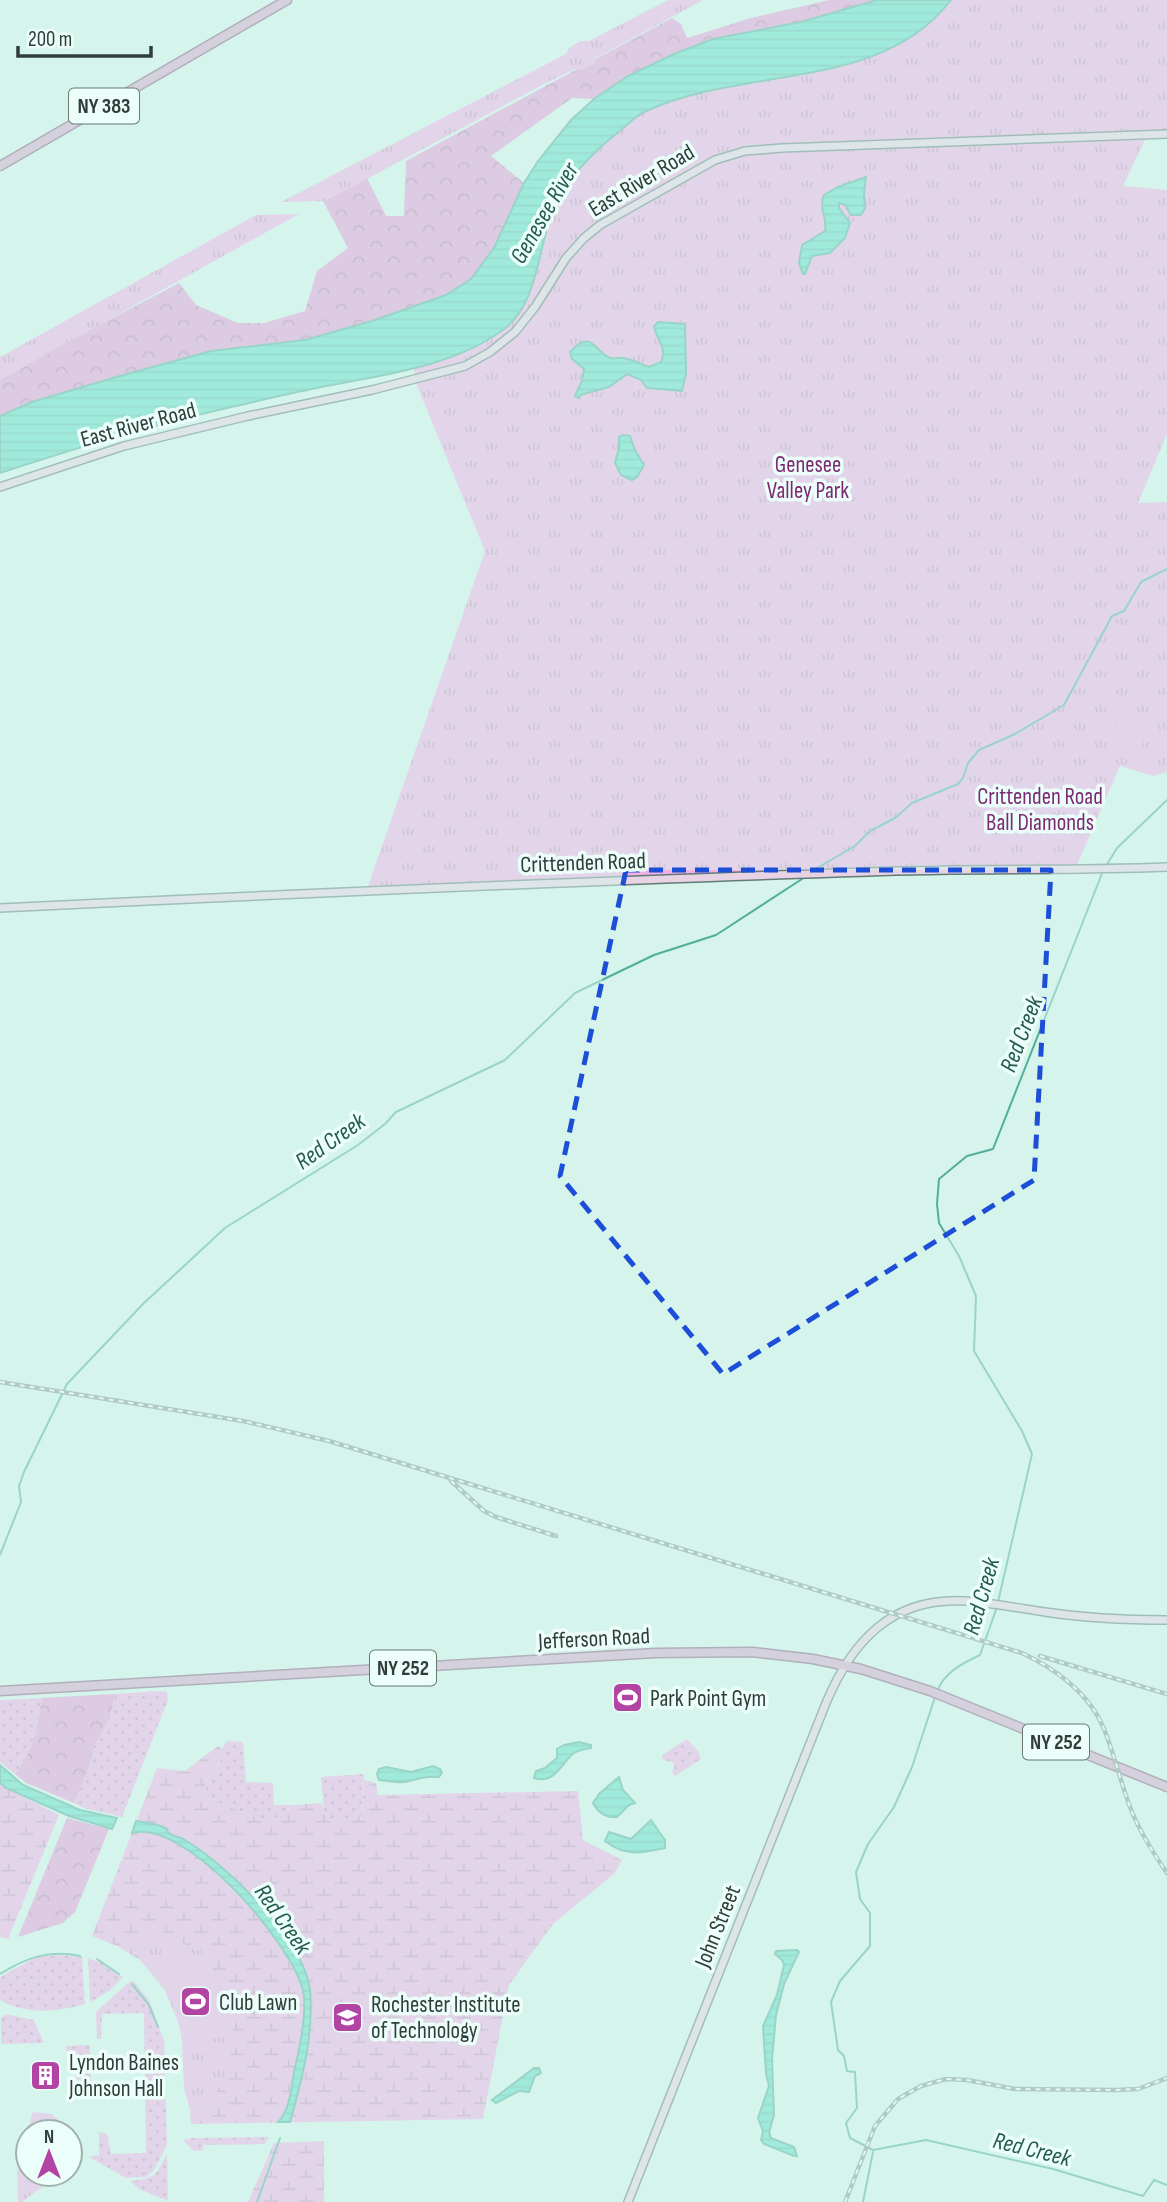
<svg xmlns="http://www.w3.org/2000/svg" width="1167" height="2202" viewBox="0 0 1167 2202" font-family="'Sofia Sans Condensed',sans-serif">
<defs>
<pattern id="grass-dots" width="8" height="8" patternUnits="userSpaceOnUse" patternTransform="scale(1.75)"><rect width="8" height="8" fill="#f2b0e5"/><path d="M2 2h.1M6 6h.1" fill="none" stroke="#c590bb" stroke-width="1.8" stroke-linecap="round"/></pattern>
<pattern id="forest-crowns" width="20" height="18" patternUnits="userSpaceOnUse" patternTransform="scale(1.75)"><rect width="20" height="18" fill="#e499d6"/><path d="M2 6a3 3 0 1 1 6 0M12 15a3 3 0 1 1 6 0" fill="none" stroke="#b97eaf"/></pattern>
<pattern id="wetland-marsh" width="20" height="14" patternUnits="userSpaceOnUse" patternTransform="scale(1.75)"><rect width="20" height="14" fill="#f2b0e5"/><path d="M1 5h8M5 5V1M11 12h8M15 12V8" fill="none" stroke="#c590bb"/></pattern>
<pattern id="park-tufts" width="24" height="20" patternUnits="userSpaceOnUse" patternTransform="scale(1.75)"><rect width="24" height="20" fill="#f2b0e5"/><path d="M3 7l-1-3M5 7V3M7 7l1-3M15 17l-1-3M17 17v-4M19 17l1-3" fill="none" stroke="#c590bb"/></pattern>
<pattern id="water-rules" width="6" height="5" patternUnits="userSpaceOnUse" patternTransform="scale(1.75)"><rect width="6" height="5" fill="#5fdec5"/><path d="M0 2.5h6" fill="none" stroke="#53bfaa"/></pattern>
</defs>
<rect width="100%" height="100%" fill="#d6f4ec"/>
<path fill="url(#grass-dots)" d="M158,1691L167,1692L168,1700L122,1817L84,1808L74,1803L89,1768L94,1745L110,1718L115,1694Z
M42,1698C37,1726 34,1751 15,1774L0,1762V1700Z
M687,1739L698,1751L701,1759L675,1776L672,1772L674,1768L673,1762L664,1760L661,1756Z
M227,1741L243,1742L246,1782L273,1783L274,1805H294L270,1823L207,1798L205,1785L221,1760L222,1749Z
M364,1774L362,1816L325,1821L321,1777Z
M60,1955L82,1957L85,2004C57,2012 26,2015 0,2000V1977L36,1957Z
M88,1959L99,1961L123,1977L109,1991L90,2002Z
M133,1981L149,2000L164,2041L167,2145L154,2170L146,2177L126,2178L89,2157L99,2155V2132L107,2134L111,2154L146,2153L144,2013L102,2014L101,2039H97L96,2012L128,1983Z
M6,2014L34,2020L44,2043L1,2044V2018Z
M90,2045L91,2097H77L76,2051H66V2046Z
M269,2137L265,2144L203,2145V2150L194,2151L183,2140L192,2138Z
M166,2155H167L168,2201L139,2189L130,2181C154,2178 155,2178 166,2155Z"/>
<path fill="url(#forest-crowns)" d="M829,0H877L801,22L713,39L674,54L629,76L594,99L572,98L491,156L524,183L494,248L471,279L446,295L372,321L305,340L211,351L0,416V377L179,283L196,305L238,323H264L305,311L317,271L348,248L323,201L367,178L386,216H404L406,161L672,18L681,24L687,38L751,18Z
M115,1694L110,1718L94,1745L89,1768L74,1803L26,1783L15,1774C34,1751 37,1726 42,1698Z
M67,1818L109,1829L75,1912L63,1923L18,1937Z"/>
<path fill="url(#wetland-marsh)" d="M218,1746L222,1749L221,1759L205,1785L207,1798L270,1823L294,1805L322,1803L326,1821L362,1816L364,1780L376,1783L378,1795L578,1791L583,1840L622,1860L615,1873L553,1924L509,1985L483,2119L191,2124L190,2110L213,2107L210,1956L170,1938L156,1927L144,1943L140,1960L117,1946L92,1936L157,1768L185,1771Z
M0,1783L6,1788L59,1815L8,1939L0,1937Z
M324,2141V2202H248L274,2143Z"/>
<path fill="url(#park-tufts)" d="M668,0H703L596,58L595,63L582,70L575,69L544,84L326,201L281,202L566,54L569,48L580,41H589Z
M951,0H1167V130L1149,131L1123,186L1167,190V434L1138,503L1167,502V772L1153,776L1120,766L1077,865H927L368,886L485,551L415,381L414,367C452,357 502,345 523,308C534,289 536,263 543,242C548,226 553,207 562,193C580,162 610,134 640,114C658,102 684,97 705,92C789,72 894,75 951,0Z
M299,214L27,365L0,380V357L256,215Z
M156,1926L170,1938L210,1956L236,2040L212,2107L190,2110L184,2088L182,2039L178,2021L164,1989L140,1960L144,1943Z
M32,2112L52,2114L59,2121V2132H29Z
M28,2168V2174L57,2176L22,2202H18L17,2169Z"/>
<path fill="#f2b0e5" d="M1125,713L1138,720L1145,737L1139,754L1112,745L1109,738Z
M1008,812C1036,813 1038,815 1041,843L1012,844L1009,840Z
M204,1956L231,2032L188,2048L161,1972Z"/>
<path fill="url(#water-rules)" stroke="#51ae9b" stroke-width="2" d="M877,0H951C880,93 742,65 644,112C636,116 629,123 622,129C592,153 565,179 551,216C537,254 537,308 500,332C447,369 378,375 317,388C286,394 254,402 223,409C147,426 74,449 0,473V416L32,402L120,376L211,351L305,340L372,321L446,295L471,279L494,248L524,183L538,161L571,120L594,99L628,76L674,54L713,39L801,22Z
M866,177L864,194L865,208L861,215H851L845,205L839,203V208L850,223L845,238L830,253L812,256L805,274H803L799,263L802,245L825,231C828,218 818,209 824,195L838,187Z
M658,322L685,324L686,374L682,391L647,388L641,380L627,374L609,387L580,395L579,398L575,396L582,381L584,369L572,359L570,352C593,327 595,354 611,358C615,359 619,357 623,358C632,359 641,364 649,367L661,362C668,347 656,340 654,326Z
M623,435L630,436L635,450L644,465L637,477L632,480L621,475L615,463L619,448V437Z
M579,1742L591,1745V1748C586,1749 578,1750 574,1753C561,1763 555,1785 534,1778L536,1771L545,1768L557,1758V1749L564,1745Z
M0,1765L23,1785L80,1810L117,1818L112,1829L69,1816L6,1788L0,1783Z
M433,1766L440,1769L442,1773L439,1777C427,1776 420,1778 409,1781C401,1784 388,1781 379,1780L377,1774L379,1769L386,1767L411,1772Z
M619,1777L623,1790L635,1803L629,1805L617,1817C605,1818 598,1813 593,1803L599,1794Z
M651,1820L665,1840V1848C641,1853 625,1857 605,1841L609,1832L631,1839Z
M136,1821C145,1823 155,1823 163,1827C172,1831 163,1828 170,1834C174,1837 181,1837 185,1840C227,1865 304,1940 310,1990C314,2034 302,2080 290,2122H278C290,2110 291,2089 294,2072C299,2051 309,2007 302,1987C288,1940 186,1819 132,1833Z
M797,1950L799,1952L784,1984L776,2015L772,2059L774,2115L769,2132L771,2138L794,2147L797,2156H794L764,2144L761,2140L763,2131L758,2118L769,2086L766,2073L763,2026L777,1995L784,1965L782,1960L775,1954L776,1951Z
M534,2068H539L541,2073L535,2076L529,2092L519,2091L496,2103L492,2100Z"/>
<g fill="none" stroke-linecap="round" stroke-linejoin="round">
<path stroke="#51ae9b" stroke-width="2" d="M1106,866L1117,848L1167,800
M817,868L855,846L870,831L895,818L912,803L958,784L963,778L968,763L979,750L1015,734L1064,705L1112,616L1124,611L1141,582L1167,569
M0,1555L21,1502L19,1486L24,1472L67,1384L143,1304L225,1228L358,1145L385,1124L396,1112L505,1060L575,993L654,955L716,935L802,879
M998,1602L1032,1454L1022,1431L974,1351L976,1296L959,1256L939,1223L937,1204L939,1179L967,1156L993,1149L1103,871
M937,1692C943,1673 963,1663 980,1655L997,1607
M935,1697L912,1767L894,1807L868,1844L856,1872L860,1899L870,1913V1946L840,1981L831,2002L838,2050L844,2056L847,2071L855,2072L857,2108L846,2123L850,2138L873,2150L926,2140L1053,2169L1143,2196L1154,2180L1167,2185
M97,1959L119,1974
M0,1974C26,1958 49,1949 80,1956
M132,1984L149,2005L158,2027
M257,2202L280,2138
M863,2202L873,2152"/>
<defs>
<path id="secondary" d="M0,487L124,446L248,416L372,390L465,366L490,352L515,332L535,307L566,258L584,238L600,225L715,160L745,151L782,148L1167,134
M0,908C289,894 578,881 868,872C968,868 1067,871 1167,867
M628,2202L826,1703C852,1641 892,1597 965,1601C992,1603 1018,1608 1045,1612C1085,1618 1126,1620 1167,1620"/>
<path id="primary" d="M0,166L287,0
M0,1691L656,1653L752,1652L813,1659L861,1669L930,1691L1167,1787"/>
</defs>
<use href="#secondary" stroke="#617c76" stroke-width="10"/>
<use href="#primary" stroke="#865c82" stroke-width="11"/>
<use href="#secondary" stroke="#e8d3e5" stroke-width="7"/>
<use href="#primary" stroke="#d2a7cb" stroke-width="8"/>
<defs>
<path id="rail" d="M0,1382L243,1421L329,1441L1022,1653C1056,1669 1090,1694 1104,1729C1115,1756 1121,1785 1132,1812C1141,1834 1154,1854 1167,1873
M451,1481L484,1511L496,1517L556,1536
M1040,1656L1167,1694
M845,2202L875,2126L898,2099L921,2086L946,2079L967,2080L1015,2089L1116,2090L1138,2089L1167,2078"/>
</defs>
<use href="#rail" stroke="#839792" stroke-width="4.5"/>
<use href="#rail" stroke="#ecfef9" stroke-width="2" stroke-dasharray="5" stroke-linecap="butt"/>
</g>
<path d="M0 0H1167V2202H0ZM626,870H1051L1034,1180L723,1374L560,1176Z" fill="#d6f4ec" fill-opacity=".55" fill-rule="evenodd"/>
<path fill="none" stroke="#1d4ed8" stroke-width="5" stroke-dasharray="14 9" stroke-linejoin="round" d="M626,870H1051L1034,1180L723,1374L560,1176Z"/>
<defs>
<symbol id="stadium-square" viewBox="-11 -11 22 22"><rect x="-9" y="-9" width="18" height="18" rx="4" fill="#b245a4" stroke="#ecfef9"/><path d="M0-5a6.5 5 0 1 0 0 10a6.5 5 0 1 0 0-10ZM-3.5-1.8h7v3.6h-7Z" fill="#fff"/></symbol>
<symbol id="university-square" viewBox="-11 -11 22 22"><rect x="-9" y="-9" width="18" height="18" rx="4" fill="#b245a4" stroke="#ecfef9"/><path d="M0-5L7-2L0 1L-7-2ZM-4 1L0 2.5L4 1V4Q0 6-4 4Z" fill="#fff"/></symbol>
<symbol id="building-square" viewBox="-11 -11 22 22"><rect x="-9" y="-9" width="18" height="18" rx="4" fill="#b245a4" stroke="#ecfef9"/><path d="M-4-6H4V6H1V3H-1V6H-4ZM-2.5-4.3h1.7v1.8h-1.7ZM.8-4.3h1.7v1.8H.8ZM-2.5-1h1.7V.8h-1.7ZM.8-1h1.7V.8H.8Z" fill="#fff"/></symbol>
</defs>
<g fill-rule="evenodd">
<use href="#stadium-square" x="610" y="1680" width="35" height="35"/>
<use href="#stadium-square" x="178" y="1984" width="35" height="35"/>
<use href="#university-square" x="330" y="2000" width="35" height="35"/>
<use href="#building-square" x="28" y="2058" width="35" height="35"/>
</g>
<g text-anchor="middle" stroke-width="7" stroke-linejoin="round" paint-order="stroke">
<g fill="#ecfef9" stroke="#697773" stroke-width="2">
<rect x="69" y="88.5" width="70" height="35" rx="5"/>
<rect x="370" y="1650.5" width="66" height="35" rx="5"/>
<rect x="1023" y="1724.5" width="66" height="35" rx="5"/>
</g>
<g font-size="21" font-weight="bold" fill="#313d3a">
<text x="104" y="113">NY 383</text>
<text x="403" y="1675">NY 252</text>
<text x="1056" y="1749">NY 252</text>
</g>
<g font-size="23" fill="#313d3a" stroke="#ecfef9">
<text transform="translate(641 180) rotate(-31)" y="8">East River Road</text>
<text transform="translate(138 424) rotate(-15)" y="8">East River Road</text>
<text transform="translate(583 862) rotate(-2)" y="8">Crittenden Road</text>
<text transform="translate(594 1638) rotate(-3)" y="8">Jefferson Road</text>
<text transform="translate(717 1926) rotate(-68)" y="8">John Street</text>
</g>
<g font-size="23" fill="#7e2873" stroke="#ecfef9">
<text x="808" y="472">Genesee<tspan x="808" dy="26">Valley Park</tspan></text>
<text x="1040" y="804">Crittenden Road<tspan x="1040" dy="26">Ball Diamonds</tspan></text>
</g>
<g font-size="23" fill="#313d3a" stroke="#ecfef9" text-anchor="start">
<text x="650" y="1706">Park Point Gym</text>
<text x="219" y="2010">Club Lawn</text>
<text x="371" y="2012">Rochester Institute<tspan x="371" dy="26">of Technology</tspan></text>
<text x="69" y="2070">Lyndon Baines<tspan x="69" dy="26">Johnson Hall</tspan></text>
</g>
<g font-size="24" font-style="italic" fill="#255a4f" stroke="#ecfef9">
<text transform="translate(544 213) rotate(-60)" y="8">Genesee River</text>
<text transform="translate(1021 1034) rotate(-69)" y="8">Red Creek</text>
<text transform="translate(330 1141) rotate(-35)" y="8">Red Creek</text>
<text transform="translate(981 1596) rotate(-74)" y="8">Red Creek</text>
<text transform="translate(283 1919) rotate(55)" y="8">Red Creek</text>
<text transform="translate(1032 2149) rotate(14)" y="8">Red Creek</text>
</g>
</g>
<g transform="translate(49 2153)"><circle r="33" fill="#ecfef9" stroke="#a1b1ad" stroke-width="2"/>
<path d="M0-5L12 26L0 18L-12 26Z" fill="#b245a4"/>
<text y="-10" font-size="19" font-weight="bold" text-anchor="middle" fill="#313d3a">N</text>
</g>
<path d="M18 46v10h133v-10" fill="none" stroke="#313d3a" stroke-width="3.5"/>
<text x="28" y="46" font-size="21" fill="#313d3a" stroke="#ecfef9" stroke-width="5" paint-order="stroke">200 m</text>
</svg>
